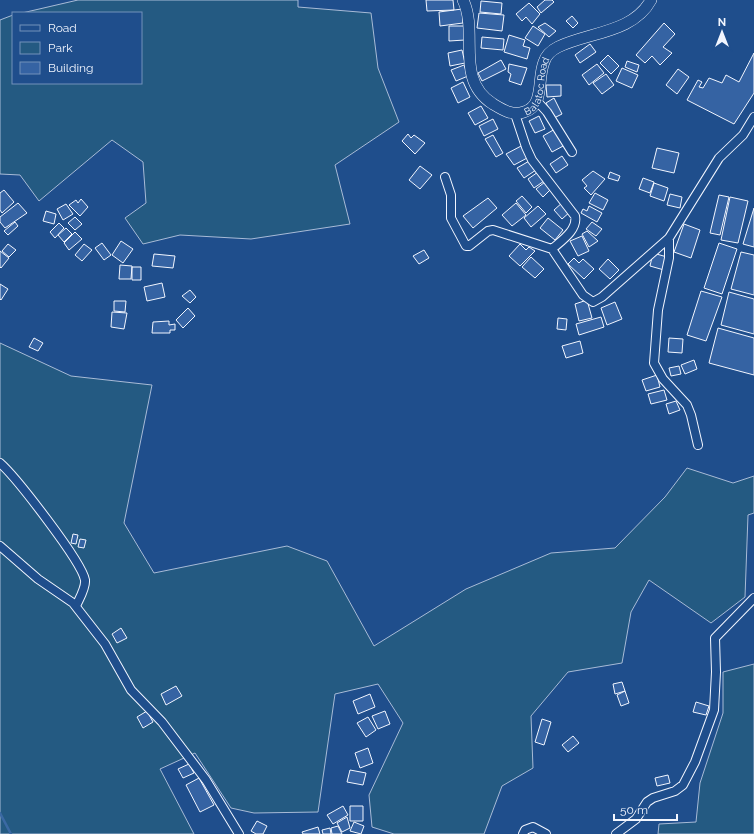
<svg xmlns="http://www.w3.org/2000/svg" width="754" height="834" viewBox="0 0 754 834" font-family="Raleway,sans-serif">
<rect width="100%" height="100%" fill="#1f4e8c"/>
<path fill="#245a82" stroke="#a8bbd7" d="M78,0H298V7L371,13L378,68L399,122L335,165L350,224L251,239L180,235L143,244L125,218L146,203L143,162L112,140L39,201L20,175L0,174V20L13,15V83H141V13H22Z
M0,343L71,376L152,385L124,523L154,573L287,546L327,561L374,646L466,589L551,553L615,548L665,497L687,468L733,483L754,476V513L748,515L745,597L711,623L649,580L631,612L622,663L568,672L531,716L533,768L502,786L484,834H394L372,827L369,795L403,723L378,684L335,694L318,812L254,813L231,808L195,753L160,769L194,834H0Z
M754,664V834H658L659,824L696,822L700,783L723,713V672Z"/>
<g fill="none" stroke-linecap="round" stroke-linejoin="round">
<path stroke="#3b69a3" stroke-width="2.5" d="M0,813L11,834"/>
</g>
<path fill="#3563a3" stroke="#f2f6ff" d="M426,0H453L454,10L427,11Z
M545,0H552L554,2L541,13L537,7Z
M481,1L502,3L501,14L480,12Z
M529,3L540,14L532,24L526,17L522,21L516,14Z
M462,9L463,23L440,26L439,12Z
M479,13L504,15L502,31L477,28Z
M572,16L578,23L573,28L566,21Z
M545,23L556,31L549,37L538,27Z
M664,23L675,34L663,47L672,53L660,65L652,56L645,63L636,55Z
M449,26H464L465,40L449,41Z
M533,26L545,34L538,46L525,38Z
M509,35L525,40L523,46L530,48L527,59L504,52Z
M482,37L504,39L503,50L481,48Z
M590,44L596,52L580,63L575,55Z
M462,50L465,63L450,66L448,53Z
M754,53V93L734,124L687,100L698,80L702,82L699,87L703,88L709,78L722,83L726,75L739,82Z
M608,55L619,66L611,74L600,63Z
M501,60L506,69L482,81L478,73Z
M627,61L639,65L637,72L625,67Z
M509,64L527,68L521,85L509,81L511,74L508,72Z
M597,64L604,73L589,85L582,75Z
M464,65L468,76L456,81L451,70Z
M622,68L638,75L632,88L616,81Z
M678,69L689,77L677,94L666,85Z
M606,74L614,85L602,94L593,83Z
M463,82L470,97L458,103L451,88Z
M546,85H561V96L547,97Z
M554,98L562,114L554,118L546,103Z
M481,106L488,118L475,125L468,113Z
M539,116L545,129L535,133L529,121Z
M493,119L498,129L484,136L479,126Z
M555,129L565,145L552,152L543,136Z
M408,134L411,138L414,135L425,143L415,154L402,141Z
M493,135L503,153L496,157L485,139Z
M523,145L529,157L514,165L506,154Z
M657,148L679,153L674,173L652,168Z
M562,156L568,165L556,173L550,164Z
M531,160L536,170L524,178L517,168Z
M420,166L432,175L420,189L409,180Z
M593,171L605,179L591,195L584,188L587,186L582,180Z
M538,172L544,181L534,188L528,179Z
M610,172L620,176L618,181L608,178Z
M643,178L654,182L650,193L639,189Z
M545,182L551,189L543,197L536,189Z
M654,183L668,188L664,201L650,196Z
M4,190L14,202L2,213L0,210V193Z
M595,193L608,200L603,210L589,203Z
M670,194L682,197L680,208L667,205Z
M719,195L729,197L720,235L710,233Z
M522,196L532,207L526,213L516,201Z
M730,197L748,201L738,243L721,240Z
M488,198L497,208L473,228L463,216Z
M81,199L88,207L80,216L69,205L76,200L78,203Z
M563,202L571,211L562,219L554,210Z
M18,203L27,213L5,228L0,222V217Z
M516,203L526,215L512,226L502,215Z
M66,204L73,214L63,220L57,209Z
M538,206L546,214L531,227L524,218Z
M589,206L602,213L597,222L581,213L583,209L587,211Z
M754,208V247L743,244Z
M46,211L56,214L54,224L43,221Z
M75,217L82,224L75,230L68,223Z
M548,218L563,230L555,240L540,228Z
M15,222L18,226L8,235L4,231Z
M592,222L602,229L596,236L586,229Z
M59,223L64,228L55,238L50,232Z
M684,224L700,230L691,258L674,252Z
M66,228L72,234L64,242L58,235Z
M587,231L598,241L589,247L582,234Z
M75,232L82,239L69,250L64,243Z
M582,236L589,251L578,256L570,241Z
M121,241L133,249L123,263L112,255Z
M102,243L111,255L104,260L95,248Z
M719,243L737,249L722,294L704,288Z
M8,244L16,250L9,257L2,251Z
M84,244L92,250L82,261L75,255Z
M520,244L526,250L529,247L535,251L520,266L509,256Z
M424,250L429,258L419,264L413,256Z
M0,251L9,258L1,268L0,267Z
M741,252L754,255V295L731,289Z
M653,253L667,257L664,270L650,266Z
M154,254L175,256L173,268L152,266Z
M531,257L544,269L535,278L522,267Z
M574,258L579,263L583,259L594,269L584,279L568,264Z
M608,259L619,270L610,279L599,269Z
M120,265L132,266L131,279H119Z
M132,267H141V280H132Z
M162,283L165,297L147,301L144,287Z
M0,284L8,289L1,300L0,299Z
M190,290L196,297L190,303L182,296Z
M701,291L722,297L706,341L687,335Z
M729,292L754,299V334L721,325Z
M587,300L592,318L579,321L575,304Z
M114,301H126L125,312L114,311Z
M615,302L622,319L607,325L601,308Z
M188,308L195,316L183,328L176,320Z
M112,312L127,313L124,329L111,327Z
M601,317L604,327L579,335L576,324Z
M558,318L567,319L566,330L557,329Z
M169,321V325L175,324V330H170V333H152L153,322Z
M718,328L754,338V375L709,363Z
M34,338L43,343L38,351L29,347Z
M669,338L683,339L682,353L668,352Z
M580,341L583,353L566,358L562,346Z
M694,360L697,369L685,374L681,365Z
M679,366L681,374L671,376L669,368Z
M657,375L660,387L646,391L642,380Z
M664,390L667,400L651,404L648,394Z
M676,401L680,410L669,414L666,404Z
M73,534L78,535L76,544L71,543Z
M80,539L86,540L84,548L78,547Z
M121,628L127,638L117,643L112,634Z
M622,682L625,691L615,694L613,684Z
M176,686L182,696L166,705L161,694Z
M625,691L629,703L621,706L617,695Z
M370,694L375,707L358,714L353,701Z
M696,702L709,706L706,715L693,712Z
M147,711L153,722L143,728L137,717Z
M385,711L390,724L378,729L372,716Z
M368,717L376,730L366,737L357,723Z
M542,719L551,722L544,745L535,742Z
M573,736L579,743L568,752L562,745Z
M368,748L373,763L360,768L355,753Z
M189,764L194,773L183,778L178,769Z
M350,770L366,773L363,785L347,782Z
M668,775L670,783L657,786L655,778Z
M199,778L214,805L200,812L186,785Z
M343,806L348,815L333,824L327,815Z
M350,806H363V821H350Z
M347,817L350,828L342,832L337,823Z
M257,821L267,826L263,834H256L251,831Z
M354,822L364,826L361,834L350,831Z
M338,826L342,834H332L331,828Z
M318,827L320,834H303L302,832Z
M330,828L331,834H323L322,830Z"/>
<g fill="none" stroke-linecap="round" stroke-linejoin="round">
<defs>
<path id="minor" d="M537,101L547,112L572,152
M515,114L526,147L532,160L575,216C578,230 561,241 552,249
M445,177L451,195V218L466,246H469L488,231L493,230L552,249L583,295L593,302L602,297L669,238L719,158L743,135L754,117
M669,238V258L658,310L654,363L663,379L687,405L691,415L698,445
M0,463C16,477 82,562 85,580C86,588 79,599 76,606
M0,546L38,579L73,603L105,644L131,690L162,722L206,780L239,834
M523,834L525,830L533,827L546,834
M616,834L636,819L647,802L653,798L675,791L683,785L695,762L714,710L716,672L715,638L754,598"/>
<g id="secondary">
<path id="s1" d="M463,0C479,33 454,79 493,104C503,110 512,116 524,112C545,106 537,78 544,62C546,55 552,50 558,47C589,32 633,33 651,0"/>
</g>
</defs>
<use href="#minor" stroke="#f2f6ff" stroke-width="10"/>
<use href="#secondary" stroke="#f2f6ff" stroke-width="12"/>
<use href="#minor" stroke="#1f4e8c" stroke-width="8"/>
<use href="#secondary" stroke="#1f4e8c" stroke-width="11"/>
</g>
<g text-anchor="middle" stroke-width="3" stroke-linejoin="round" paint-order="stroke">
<g font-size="10" fill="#f2f6ff" stroke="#1f4e8c">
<text dy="4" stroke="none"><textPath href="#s1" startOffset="177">Balatoc Road</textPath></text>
</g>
</g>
<rect x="12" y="12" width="130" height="72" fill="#1f4e8c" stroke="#7391ba"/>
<rect x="20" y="25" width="20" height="6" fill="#1f4e8c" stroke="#7391ba"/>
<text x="48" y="32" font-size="12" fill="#f2f6ff">Road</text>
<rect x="20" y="42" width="20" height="12" fill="#245a82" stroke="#7391ba"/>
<text x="48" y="52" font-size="12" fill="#f2f6ff">Park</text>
<rect x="20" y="62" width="20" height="12" fill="#3563a3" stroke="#7391ba"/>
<text x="48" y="72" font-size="12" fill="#f2f6ff">Building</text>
<g transform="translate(722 32)" stroke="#1f4e8c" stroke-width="3" paint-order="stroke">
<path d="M0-3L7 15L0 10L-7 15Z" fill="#f2f6ff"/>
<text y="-6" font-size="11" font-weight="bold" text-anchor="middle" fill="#f2f6ff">N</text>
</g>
<path d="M614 814v6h63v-6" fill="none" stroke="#f2f6ff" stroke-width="2"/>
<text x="620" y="814" font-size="12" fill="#f2f6ff" stroke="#1f4e8c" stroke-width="3" paint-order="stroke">50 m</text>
</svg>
